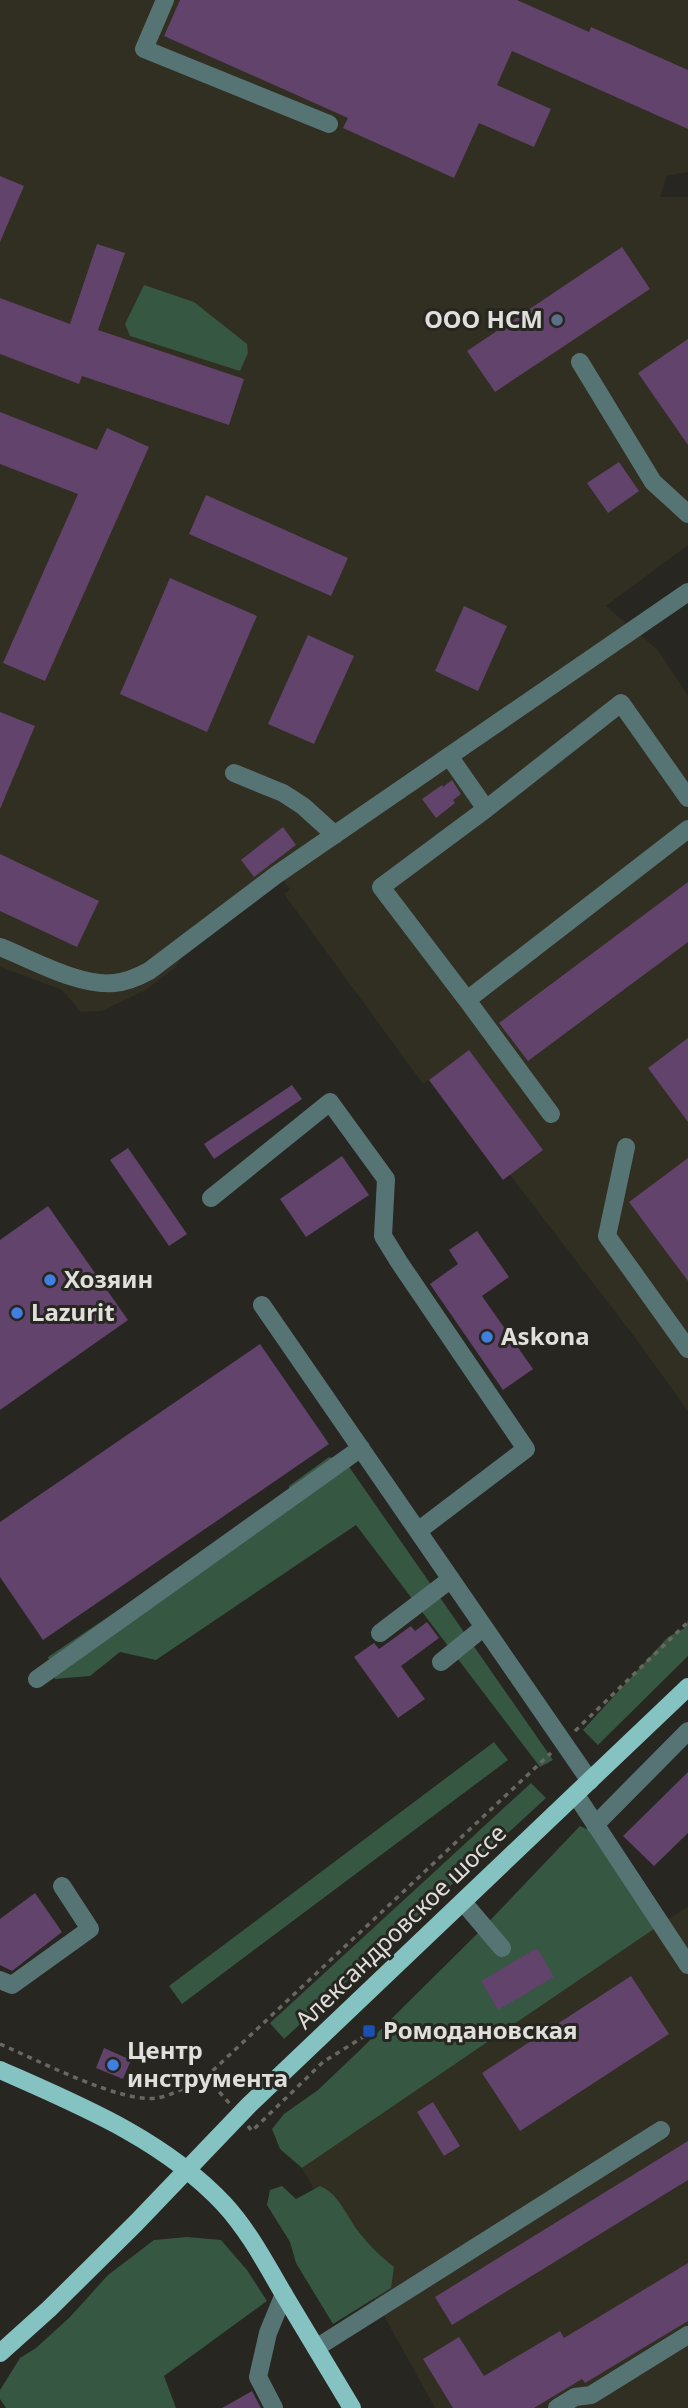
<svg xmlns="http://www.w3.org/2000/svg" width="688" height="2408" viewBox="0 0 688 2408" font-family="'Noto Sans',sans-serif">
<rect width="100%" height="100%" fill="#272620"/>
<path fill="#312e22" d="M0,0H688V172L667,176L660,197H688V545L606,606L657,649L688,695V1411L633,1335L510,1175L429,1080L423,1084L284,894L290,889L282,880L182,956L176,967L146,990L102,1011L81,1012L62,990L0,967Z
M688,1906V2408H435L302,2168Z"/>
<path fill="#365741" d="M144,285L194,302L247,344L248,353L240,371L130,336L125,324Z
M329,1457L345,1461L553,1760L540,1767L356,1525L156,1660L120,1652L90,1676L55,1679L48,1657L190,1562L288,1504L289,1486Z
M688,1620V1656L598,1745L583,1730L668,1637L685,1628Z
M494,1742L508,1760L182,2004L169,1986Z
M531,1783L546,1798L284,2039L270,2023Z
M580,1826L591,1831L654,1929L302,2168L280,2149L272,2129L284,2114L318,2090L360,2050L478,1933Z
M282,2186L296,2199L320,2186C339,2194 346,2215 358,2231C369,2245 380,2256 394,2267L391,2288L333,2324L296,2263L290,2242L267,2205L270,2190Z
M187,2237L221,2240L247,2270L267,2301L164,2376L176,2408H6L0,2399V2390L20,2358L36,2348L70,2317L108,2275L154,2240Z"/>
<path fill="#62436b" d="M180,0H517L589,32L591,27L688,70V129L512,51L497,85L551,109L534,147L479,123L454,178L343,128L348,118L164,36Z
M0,176L24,186L0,242Z
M97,244L125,253L98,330L244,379L229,425L82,376L79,384L0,354V298L70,324Z
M622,247L650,289L495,392L467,351Z
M688,339V445L638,373Z
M0,412L97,450L107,428L149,447L45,681L3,663L78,494L0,464Z
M619,462L639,491L608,513L587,483Z
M206,495L348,558L331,596L189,534Z
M170,578L257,616L207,732L120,694Z
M464,606L507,626L478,691L435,671Z
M308,635L354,656L314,744L268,724Z
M0,712L35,726L0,809Z
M452,780L461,794L453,800L455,803L436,818L422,799L442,785L443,787Z
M283,827L296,845L254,877L241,860Z
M0,854L99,901L77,947L0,911Z
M688,882V942L528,1061L499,1023Z
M688,1038V1122L648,1068Z
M469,1050L543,1150L503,1180L429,1080Z
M292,1085L302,1099L214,1159L204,1144Z
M128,1148L187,1234L169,1246L110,1160Z
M342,1156L369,1195L306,1237L280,1199Z
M688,1158V1281L629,1202Z
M48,1206L128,1320L0,1410V1240Z
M477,1231L509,1277L482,1296L533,1369L503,1390L430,1284L458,1264L449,1250Z
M260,1344L329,1444L43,1640L0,1577V1522Z
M427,1622L439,1638L401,1666L425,1699L398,1718L354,1657L374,1643L379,1649L411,1626L415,1631Z
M688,1772V1833L654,1866L623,1836Z
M35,1893L62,1932L12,1971L0,1965V1919Z
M537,1948L554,1977L498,2010L481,1981Z
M631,1976L669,2034L520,2131L482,2073Z
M104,2048L131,2060L123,2079L96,2068Z
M433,2102L460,2146L444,2156L417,2112Z
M688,2141V2180L452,2325L435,2297Z
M688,2263V2321L585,2383L582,2379L534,2408H453L423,2359L459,2337L484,2376L560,2331L564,2338Z
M252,2391L261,2408H222Z"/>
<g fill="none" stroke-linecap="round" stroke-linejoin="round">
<path stroke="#686762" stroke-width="3.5" stroke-dasharray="5 5" stroke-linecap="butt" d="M575,1731L688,1622
M0,2044C35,2059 122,2104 157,2098C174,2095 191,2084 206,2077L551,1753
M206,2077L230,2104
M248,2126L252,2131L323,2062L368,2034"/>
<path stroke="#577474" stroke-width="18" d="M165,0L144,49L329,124
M580,362L653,482L688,514
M449,756L486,809
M234,773L283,793L303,806L335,835
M688,798L621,703L486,809L381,887L467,1000L688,829
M0,947C31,959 80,987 114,983C127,982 138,977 149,971L276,875L688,592
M467,1000L551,1114
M626,1147L607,1236L688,1349
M211,1198L330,1102L386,1179L383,1236L399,1262L526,1449L418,1531
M262,1305L590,1781
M380,1633L451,1579
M441,1662L484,1627
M37,1679L361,1448
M576,1795L688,1965
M595,1825L688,1731
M463,1902L502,1948
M0,1980L12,1985L90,1929L62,1886
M316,2348L661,2130
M274,2408L258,2377L268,2333L284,2294
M557,2408L575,2397L591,2395L688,2335"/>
<path stroke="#85c3c3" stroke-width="18" d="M0,2070C79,2105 163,2139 224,2204C248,2230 265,2262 283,2293C306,2331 329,2370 352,2408
M0,2353L49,2309L136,2223L249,2105L688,1687"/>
</g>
<circle fill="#5c6f8a" stroke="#272620" stroke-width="2.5" cx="557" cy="320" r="7"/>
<g fill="#3f7fe0" stroke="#272620" stroke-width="2.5">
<circle cx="50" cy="1280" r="7"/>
<circle cx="17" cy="1313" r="7"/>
<circle cx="487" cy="1337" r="7"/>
<circle cx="113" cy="2065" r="7"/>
</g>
<rect fill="#1a4fb4" stroke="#272620" stroke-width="2.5" x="362" y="2024" width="14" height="14" rx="3.5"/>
<g text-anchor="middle" stroke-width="6" stroke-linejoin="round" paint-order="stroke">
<g font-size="24" font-weight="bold" fill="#e0dfdb" stroke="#272620" text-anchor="start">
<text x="543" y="328" text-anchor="end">ООО НСМ</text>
<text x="64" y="1288">Хозяин</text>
<text x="31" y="1321">Lazurit</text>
<text x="501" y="1345">Askona</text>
<text x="383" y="2039">Ромодановская</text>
<text x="127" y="2059">Центр<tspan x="127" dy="28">инструмента</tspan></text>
</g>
<g font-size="24" fill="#e0dfdb" stroke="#272620">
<text transform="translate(401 1927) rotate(-44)" y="8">Александровское шоссе</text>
</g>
</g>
</svg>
